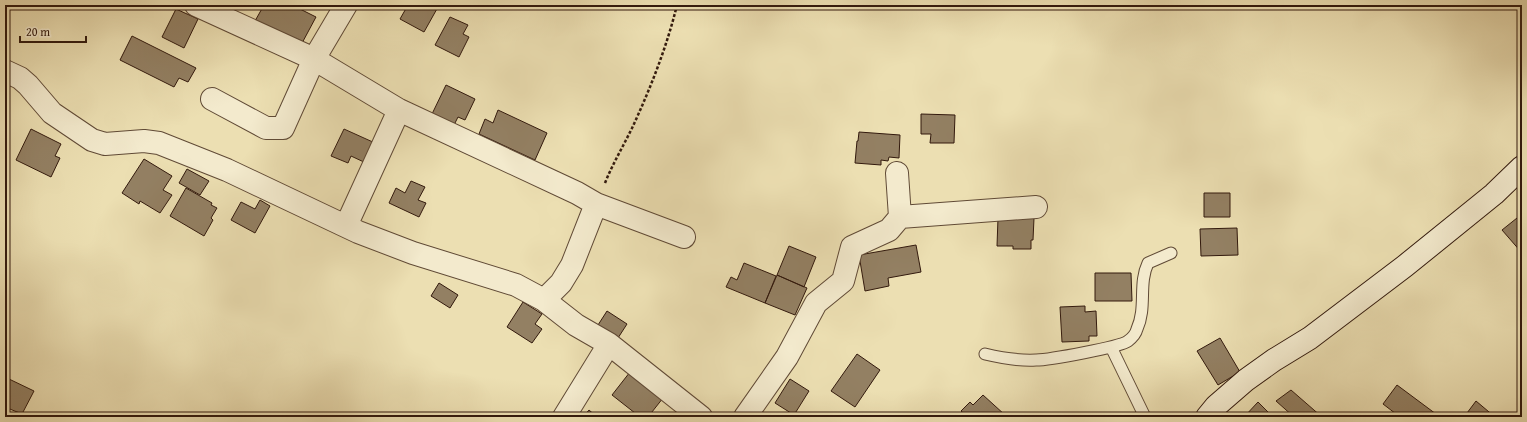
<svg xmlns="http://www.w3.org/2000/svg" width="1527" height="422" viewBox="0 0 1527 422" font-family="'Gentium Book Plus',serif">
<rect width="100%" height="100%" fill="#ecdfb2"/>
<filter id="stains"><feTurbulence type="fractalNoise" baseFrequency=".005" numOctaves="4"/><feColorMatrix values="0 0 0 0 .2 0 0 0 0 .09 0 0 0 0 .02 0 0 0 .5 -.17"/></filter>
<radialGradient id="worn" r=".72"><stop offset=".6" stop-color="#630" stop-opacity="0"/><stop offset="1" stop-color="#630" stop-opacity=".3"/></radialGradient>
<path fill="#938063" stroke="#32190d" d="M264,5H292L316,17L301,45L255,21Z
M408,5H435L438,7L424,32L400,19Z
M176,9L198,19L184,48L162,37Z
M450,17L468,25L463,34L469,37L459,57L435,45Z
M132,36L196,68L188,82L179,78L174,87L120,60Z
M446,85L475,99L465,120L458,117L454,125L432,114Z
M498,110L547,133L535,160L479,134L485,119L493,123Z
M921,114L955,115L954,143H930L931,134H921Z
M31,129L61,144L55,156L60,158L51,177L16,160Z
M344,129L375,143L366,163L351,156L348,163L331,156Z
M859,132L900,135L899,158L889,157L888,161L881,160V165L855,163L857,141H858Z
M144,159L172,176L163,190L172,195L160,213L140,201L139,204L122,193Z
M187,169L209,181L200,195L179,183Z
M411,181L425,187L418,200L426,203L419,217L389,203L396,188L405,193Z
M186,188L212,203L211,205L217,208L211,218L213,220L204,236L170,216Z
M1204,193H1230V217H1204Z
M260,200L270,206L255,233L231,220L241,202L255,209Z
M1522,214V253L1502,230Z
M998,218H1034L1033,240H1031V249H1013V246H997Z
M1237,228L1238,255L1201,256L1200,229Z
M916,245L921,272L888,278L889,286L865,291L859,255Z
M789,246L816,257L804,287L777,275Z
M744,263L776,276L765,303L726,287L731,277L737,280Z
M1095,273H1131L1132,301H1095Z
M777,275L807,288L795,315L765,303Z
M439,283L458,295L450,308L431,296Z
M523,302L542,314L535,324L542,329L532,343L507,327Z
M1085,306V312L1096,311L1097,336H1089V341L1062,342L1060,307Z
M607,311L627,324L618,338L598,325Z
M1220,338L1240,372L1218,385L1197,351Z
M857,354L880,370L855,407L831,391Z
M630,372L663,398L648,417H640L612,395Z
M9,379L34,391L22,414L5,407V386Z
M790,379L809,391L794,415L775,403Z
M1397,385L1440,417H1400L1383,404Z
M1291,390L1322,417H1294L1276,401Z
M983,395L1005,415L1003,417H968L961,411L970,402L973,405Z
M1476,401L1495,417H1464Z
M1258,402L1273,417H1244Z
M589,410L597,417H583Z"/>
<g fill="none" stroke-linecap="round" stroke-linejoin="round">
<defs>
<path id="lane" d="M1111,347L1145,417
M985,354C1002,358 1019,361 1036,360C1049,360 1120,347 1128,341C1132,338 1136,333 1137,329C1147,307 1138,284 1148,263L1171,253"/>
<path id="street" d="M196,5L314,59L399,110L577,193L596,204L684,237
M5,71L20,78L28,85L52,113L92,140L105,144L144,141L159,143L227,170L358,232L413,253L516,285L544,300L576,325L609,344L701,417
M212,99L266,128H283L314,59L346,5
M900,217L1036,207
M346,226L399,110
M544,300L561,283L572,265L596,204
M564,417L609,344
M745,417L787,357L816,303L843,281L852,247L889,230L900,217L897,173"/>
<path id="secondary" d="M1207,417L1216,406L1246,380L1274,360L1310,338L1405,266L1494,194L1522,167"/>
</defs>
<use href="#lane" stroke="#604a36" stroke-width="13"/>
<use href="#street" stroke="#604a36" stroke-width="24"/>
<use href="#secondary" stroke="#32190d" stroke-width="24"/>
<path stroke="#32190d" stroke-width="2.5" stroke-dasharray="3 2" stroke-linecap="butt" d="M605,183C613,163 624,145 633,126C651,87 667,46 677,5"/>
<use href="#lane" stroke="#f3eacd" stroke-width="11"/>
<use href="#street" stroke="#f3eacd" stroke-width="22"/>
<use href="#secondary" stroke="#f3eacd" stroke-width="22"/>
</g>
<rect width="1527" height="422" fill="none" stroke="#ecdfb2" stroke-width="20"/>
<rect x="6" y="6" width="1515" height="410" fill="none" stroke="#32190d" stroke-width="2"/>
<rect x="10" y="10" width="1507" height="402" fill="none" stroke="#32190d"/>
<path d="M20 36v6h66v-6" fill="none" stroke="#32190d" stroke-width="2"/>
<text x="26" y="36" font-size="12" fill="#32190d" stroke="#f3eacd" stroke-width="3" paint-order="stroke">20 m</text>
<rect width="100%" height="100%" filter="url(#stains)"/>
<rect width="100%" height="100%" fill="url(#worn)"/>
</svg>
